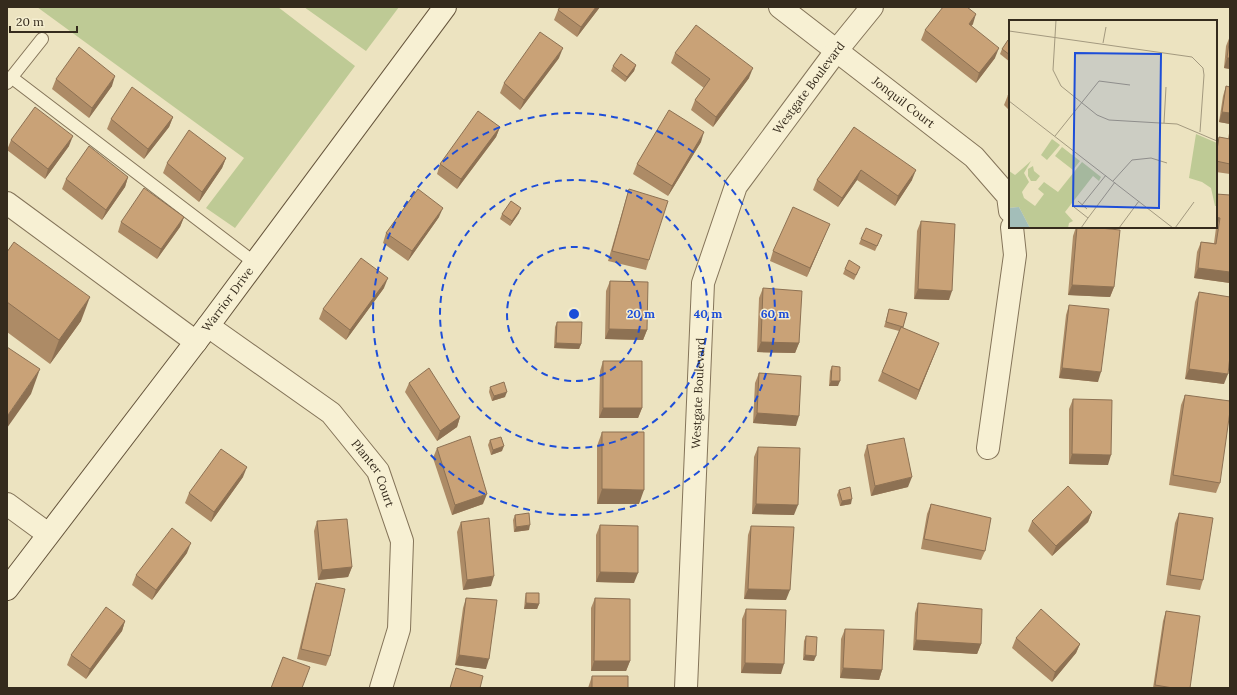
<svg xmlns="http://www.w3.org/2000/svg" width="1237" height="695" viewBox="0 0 1237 695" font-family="Lora,serif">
<rect width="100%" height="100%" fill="#ece3c0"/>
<path fill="#beca95" d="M37,7H278L355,66L235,228L206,208L244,158Z
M304,7H399L366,51Z"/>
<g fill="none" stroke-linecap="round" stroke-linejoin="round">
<defs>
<path id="lane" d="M11,77L255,263
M7,83L42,39"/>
<g id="street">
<path id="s1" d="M780,7L974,157L1008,196L1010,211"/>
<path d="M7,203L196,342"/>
<path id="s2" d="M208,326L331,413L378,471L402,541L399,629L381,688"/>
<path d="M988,448L1015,255L1012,227"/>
<path d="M7,504L48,534"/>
<path id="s3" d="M686,688L703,283L736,186L837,50L872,7"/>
</g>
<g id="secondary">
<path id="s4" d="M7,589L208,326L445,7"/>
</g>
</defs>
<use href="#lane" stroke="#847459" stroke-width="14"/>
<use href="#street" stroke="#847459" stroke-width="24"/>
<use href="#secondary" stroke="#66553c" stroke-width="24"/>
<use href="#lane" stroke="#f7f0d3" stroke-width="12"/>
<use href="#street" stroke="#f7f0d3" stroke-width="22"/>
<use href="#secondary" stroke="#f7f0d3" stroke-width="22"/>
</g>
<path fill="#ad8b66" d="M560,7H600L577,37L554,20L558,10Z
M973,24L971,26L995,58L976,83L921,40L925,30Z
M1230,36V69L1224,68L1226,46Z
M1010,42V62L1000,54L1002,49Z
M675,53L749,78L713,127L691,110L695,100L704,88L671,63Z
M559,58L520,110L500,93L504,83Z
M636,65L634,71L625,82L611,71L613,66Z
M56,79L112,86L89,118L52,89Z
M1226,86L1230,87V124L1219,122L1223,96Z
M1010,93V111L1004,105L1008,95Z
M173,117L169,127L144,159L107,129L111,119Z
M500,127L496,137L457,189L437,174L440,164Z
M854,127L912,180L895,206L857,180L838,207L813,190L817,180Z
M1230,128V174L1216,172V145L1219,137L1228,139Z
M11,140L69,146L45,179L7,150Z
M701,142L668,196L633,174L637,164Z
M226,158L222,168L199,202L163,173L167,163Z
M128,177L125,187L102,220L62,189L66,179Z
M629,189L649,260L646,270L608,261L626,199Z
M1216,194L1230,283L1194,278L1197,252L1201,242L1214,243L1216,228L1209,227H1216Z
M519,213L510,226L500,219L502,214Z
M184,217L180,227L157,259L118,232L121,222Z
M439,217L408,261L383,243L386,233Z
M921,221L949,300L914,299L917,231Z
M1076,227H1090L1114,287L1110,297L1068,295L1073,236Z
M826,233L807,277L770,261L773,251Z
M861,239L880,240L875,251L859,244Z
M7,252L81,321L50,364L7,332Z
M845,269L858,272L854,280L843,274Z
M610,281L647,330L643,340L605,339L606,291Z
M384,288L346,340L319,319L323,309Z
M763,288L799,343L795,353L757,352L759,298Z
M1199,292L1224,384L1185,379L1195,302Z
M1069,305L1098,382L1059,378L1066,315Z
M889,309L907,313L903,327L935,353L916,400L878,381L899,331L884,327Z
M557,322L581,344L579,349L554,348L555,327Z
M603,361L642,408L638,418H599L600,371Z
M832,366L838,386H829L830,371Z
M759,373L796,426L753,423L755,383Z
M409,383L460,417L457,427L437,441L405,392Z
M490,387L505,397L492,401L489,392Z
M1185,395L1220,483L1216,493L1169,485L1181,405Z
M1073,399L1108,465L1069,464V409Z
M602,432L639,504H597V446Z
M490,440L502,451L491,455L488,445Z
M867,445L908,487L871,496L864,455Z
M758,447L794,515L752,514L754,457Z
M437,448L483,504L452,515L433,458Z
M243,477L211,522L185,503L189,493Z
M839,490L851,504L840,506L837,495Z
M931,504L985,551L981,560L921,549L927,514Z
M1092,512L1088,522L1052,556L1028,531L1032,521Z
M1179,513L1203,580L1200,590L1166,585L1175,523Z
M515,515L529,530L514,532L513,520Z
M317,521L352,567L348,577L318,580L314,531Z
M461,522L491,586L463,590L457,532Z
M600,525L634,583L596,582V535Z
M751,526L786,600L744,599L748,535Z
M187,553L152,600L132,585L136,575Z
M316,583L330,656L326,666L297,659L313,592Z
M526,593L539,604L537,609H524L525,598Z
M466,598L486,669L455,665L463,608Z
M595,598L630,661L626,671H591V608Z
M918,603L981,644L977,654L913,650L915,613Z
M746,609L781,674L741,673L742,619Z
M1166,611L1190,688H1153L1163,621Z
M125,621L122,631L86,679L67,665L71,655Z
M845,629L882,670L879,680L840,678L841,639Z
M806,636L814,661L803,660L804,641Z
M1016,638L1080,644L1076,653L1052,682L1012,648Z
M592,676L628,688H588Z"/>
<path fill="#8d7153" d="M596,7H600L577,37L581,27Z
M976,14L973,24L965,34L969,24Z
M563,48L559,58L520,110L524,100Z
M999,48L995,58L976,83L979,73Z
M1227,58H1230V69L1224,68Z
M636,65L634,71L625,82L627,77Z
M753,68L749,78L713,127L716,117Z
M115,76L112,86L89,118L92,108Z
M1222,112L1230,113V124L1219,122Z
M173,117L169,127L144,159L148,149Z
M500,127L496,137L457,189L461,179Z
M704,132L701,142L668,196L672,186Z
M73,136L69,146L45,179L48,169Z
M226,158L222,168L199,202L202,192Z
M861,170L857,180L838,207L842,198Z
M916,170L912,180L895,206L898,196Z
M128,177L125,187L102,220L106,210Z
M443,208L439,217L408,261L412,251Z
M521,208L519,213L510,226L512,221Z
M184,217L180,227L157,259L161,249Z
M1216,217L1220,218L1216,228L1209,227H1216Z
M830,224L826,233L807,277L810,268Z
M1198,268L1230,272V283L1194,278Z
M388,278L384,288L346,340L350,330Z
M1072,285L1114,287L1110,297L1068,295Z
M918,289L952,291L949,300L914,299Z
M90,297L81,321L50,364L59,340Z
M609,329L647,330L643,340L605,339Z
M761,342L799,343L795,353L757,352Z
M556,343L581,344L579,349L554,348Z
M939,343L935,353L916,400L919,390Z
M1062,368L1101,372L1098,382L1059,378Z
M40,369L31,394L7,428V419L8,415Z
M1189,369L1228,374L1224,384L1185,379Z
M831,381H840L838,386H829Z
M507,392L505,397L492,401L494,396Z
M603,408H642L638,418H599Z
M757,413L799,416L796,426L753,423Z
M460,417L457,427L437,441L440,431Z
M504,446L502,451L491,455L493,450Z
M1072,454L1111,455L1108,465L1069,464Z
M247,467L243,477L211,522L214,512Z
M912,477L908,487L871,496L875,486Z
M602,489L644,490L639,504H597Z
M487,494L483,504L452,515L455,505Z
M852,499L851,504L840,506L842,501Z
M756,504L798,505L794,515L752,514Z
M1092,512L1088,522L1052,556L1056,546Z
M530,525L529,530L514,532L516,527Z
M191,543L187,553L152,600L156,590Z
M352,567L348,577L318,580L322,570Z
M600,572L638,573L634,583L596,582Z
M494,576L491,586L463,590L467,580Z
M748,589L790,590L786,600L744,599Z
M526,603L539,604L537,609H524Z
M125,621L122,631L86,679L90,669Z
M916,640L981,644L977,654L913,650Z
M1080,644L1076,653L1052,682L1055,672Z
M459,655L489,659L486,669L455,665Z
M805,655L816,656L814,661L803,660Z
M594,661H630L626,671H591Z
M745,663L784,664L781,674L741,673Z
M843,668L882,670L879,680L840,678Z"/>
<path fill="#c9a277" stroke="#8d7153" d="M560,7H596L581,27L558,10Z
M943,7H967L976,14L969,24L999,48L979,73L925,30Z
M696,25L753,68L716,117L695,100L710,79L675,53Z
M540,32L563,48L524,100L504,83Z
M1230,36V58H1227Z
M1008,40L1010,42V55L1002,49Z
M79,47L115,76L92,108L56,79Z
M621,54L636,65L627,77L613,66Z
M1226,86L1230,87V113L1222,112Z
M132,87L173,117L148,149L111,119Z
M1010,93V98L1008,95Z
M35,107L73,136L48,169L11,140Z
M669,110L704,132L672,186L637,164Z
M478,111L500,127L461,179L440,164Z
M854,127L916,170L898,196L861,170L842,198L817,180Z
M189,130L226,158L202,192L167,163Z
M1219,137L1230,139V164L1216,161V156Z
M89,146L128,177L106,210L66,179Z
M144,188L184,217L161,249L121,222Z
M418,189L443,208L412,251L386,233Z
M629,189L668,201L649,260L612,251Z
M1216,194L1230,195V272L1198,268L1201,242L1216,244L1220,218L1216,217Z
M511,201L521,208L512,221L502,214Z
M793,207L830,224L810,268L773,251Z
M921,221L955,224L952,291L918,289Z
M1077,227H1090L1120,230L1114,287L1072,285Z
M866,228L882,235L877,246L861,239Z
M14,242L90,297L59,340L7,302V252Z
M361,258L388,278L350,330L323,309Z
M849,260L860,267L856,275L845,269Z
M610,281L648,282L647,330L609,329Z
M763,288L802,291L799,343L761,342Z
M1199,292L1230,297V356L1228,374L1189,369Z
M1069,305L1109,309L1101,372L1062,368Z
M889,309L907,313L903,327L886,322Z
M557,322H582L581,344L556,343Z
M901,327L939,343L919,390L882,372Z
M7,347L40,369L8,415L7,414Z
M603,361H642V408H603Z
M832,366L840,367V381H831Z
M429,368L460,417L440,431L409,383Z
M759,373L801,376L799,416L757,413Z
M504,382L507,392L494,396L490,387Z
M1185,395L1230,401V411L1220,483L1173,475Z
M1073,399L1112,400L1111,455L1072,454Z
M602,432H644V490L602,489Z
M470,436L487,494L455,505L437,448Z
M501,437L504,446L493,450L490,440Z
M904,438L912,477L875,486L867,445Z
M758,447L800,448L798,505L756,504Z
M221,449L247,467L214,512L189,493Z
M1068,486L1092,512L1056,546L1032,521Z
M850,487L852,499L842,501L839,490Z
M931,504L991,518L985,551L924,539Z
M529,513L530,525L516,527L515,515Z
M1179,513L1213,518L1203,580L1170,575Z
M489,518L494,576L467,580L461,522Z
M347,519L352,567L322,570L317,521Z
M600,525L638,526V573L600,572Z
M751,526L794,527L790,590L748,589Z
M172,528L191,543L156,590L136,575Z
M316,583L345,589L330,656L301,649Z
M526,593H539V604L526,603Z
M466,598L497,600L489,659L459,655Z
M595,598L630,599V661H594Z
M918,603L982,609L981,644L916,640Z
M106,607L125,621L90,669L71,655Z
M746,609L786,610L784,664L745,663Z
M1041,609L1080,644L1055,672L1016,638Z
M1166,611L1200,616L1190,688H1173L1155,685Z
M845,629L884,630L882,670L843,668Z
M806,636L817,637L816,656L805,655Z
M283,657L310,667L302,688H271Z
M456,668L483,676L480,688H450Z
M592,676H628V688H592Z"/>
<g fill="none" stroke="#1d4ed8" stroke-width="2" stroke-dasharray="7 5">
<circle cx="574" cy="314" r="67"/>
<circle cx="574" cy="314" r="134"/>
<circle cx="574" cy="314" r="201"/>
</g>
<g text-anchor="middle" stroke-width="3" stroke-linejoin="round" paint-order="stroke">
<g font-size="12" fill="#352b1d" stroke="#f4edcf">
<text dy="4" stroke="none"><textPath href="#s3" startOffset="630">Westgate Boulevard</textPath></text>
<text dy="4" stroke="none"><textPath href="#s1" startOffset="156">Jonquil Court</textPath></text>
<text dy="4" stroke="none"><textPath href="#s4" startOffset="364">Warrior Drive</textPath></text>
<text dy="4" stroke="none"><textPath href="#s3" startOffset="295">Westgate Boulevard</textPath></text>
<text dy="4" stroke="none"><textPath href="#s2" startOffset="225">Planter Court</textPath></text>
</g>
</g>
<g transform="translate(1009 20)">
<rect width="208" height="208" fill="#ece3c0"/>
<path d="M187,114L208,123V186H206L202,168L193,162L180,158ZM43,119L51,125L38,140L32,135ZM53,127L71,141L64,150L46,136ZM22,141L15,153L20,162L13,172L15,178L26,186L35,174L29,169L35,162L49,172L73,142L92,157L90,161L84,156L56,192L64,201L60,203L59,208H21L10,187L0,188V151L6,155ZM24,146L25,151L31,156L27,161H22L19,156V149Z" fill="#beca95"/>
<path d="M10,187L21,208H0V188Z" fill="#a3beb9"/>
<path fill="none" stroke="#a3997f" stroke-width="1" d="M47,0L44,50L52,66L88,95L100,100L168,104L208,121M0,11L183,37L194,48L195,55L191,112M94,23L97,7M0,81L164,208M155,103L157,67M46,116L90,61L121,65M104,161L123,140L142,138L158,143M69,181L78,189M73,185L97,155M65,187L79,198L72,208M79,198L106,162M110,208L130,181M166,208L185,182"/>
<path fill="#1d4ed8" fill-opacity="0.15" stroke="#1d4ed8" stroke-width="2" d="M66,33L152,34L150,188L64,186Z"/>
<rect width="208" height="208" fill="none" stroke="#352b1d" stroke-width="2"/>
</g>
<circle cx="574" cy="314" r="6" fill="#1d4ed8" stroke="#f4edcf" stroke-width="2"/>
<g font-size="12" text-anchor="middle" font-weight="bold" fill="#1d4ed8" stroke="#f4edcf" stroke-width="3" stroke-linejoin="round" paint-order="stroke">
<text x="641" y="318">20 m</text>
<text x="708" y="318">40 m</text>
<text x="775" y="318">60 m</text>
</g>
<rect width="1237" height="695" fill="none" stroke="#352b1d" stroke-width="16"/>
<path d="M10 26v6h67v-6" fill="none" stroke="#352b1d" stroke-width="2"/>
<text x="16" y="26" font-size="12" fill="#352b1d" stroke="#f4edcf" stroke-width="3" paint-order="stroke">20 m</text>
</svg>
